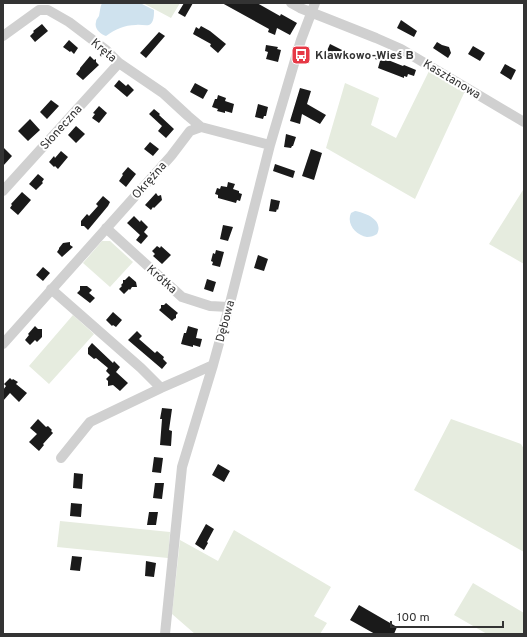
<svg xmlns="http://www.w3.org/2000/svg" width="527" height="637" viewBox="0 0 527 637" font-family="Overpass,sans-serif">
<rect width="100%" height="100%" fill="#fff"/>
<path fill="#e6ecdf" d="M143,3H180L171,18Z
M429,71L465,91L415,199L326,148L345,83L379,98L371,125L396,138Z
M523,190H524V264L489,244Z
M102,241H110L133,262L110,287L83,263Z
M73,315L94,334L49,384L29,366Z
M451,419L521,444L524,449V552L414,490Z
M60,521L170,532L168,558L57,547Z
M234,530L331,587L314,616L327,623L320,634H195L172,614L180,540L218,561Z
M473,583L524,613V634H487L454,615Z"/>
<path fill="#cfe2ee" d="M102,3H140L154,10C154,15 154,23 149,25C145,26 140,24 136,25C124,25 116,29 106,36C100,34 94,28 96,22C96,19 98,18 99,16C100,11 100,7 102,3Z
M355,211C366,213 384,220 377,234C374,236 371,237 367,237C356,235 346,224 351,213Z"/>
<path fill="#1a1a1a" d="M184,3H193L185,17L178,13Z
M222,3H257L280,16L281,14L297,23L290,35L277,28L275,35L268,32L269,29Z
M401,20L417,31L414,37L397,28Z
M42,24L48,31L35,42L30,36L34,32L33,31Z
M201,26L210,31L226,44L218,53L210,46L211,44L193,34L196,27L199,29Z
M159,32L165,36L146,58L140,53Z
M69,40L78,48L74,54L71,51L70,52L63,47Z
M437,42L442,45L449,47L451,53L448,58L433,48Z
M330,44L346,52L343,59L339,57L338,58L326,53Z
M266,45L278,47L277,49L281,50L278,62L266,59L268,52L265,51Z
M473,46L485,53L480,61L468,54Z
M379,50L387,53L386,57L388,58V60L403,66L404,65L416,70L414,76L408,74L407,77L404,76V78L378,68L380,61L375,59Z
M90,56L94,60L96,59V62L99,65L83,80L76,74L80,69V68Z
M505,64L516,70L511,80L500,73Z
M119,80L126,86L128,84L134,90L127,97L114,86Z
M195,83L208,90L203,99L190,92Z
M300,88L311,91L307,104L326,115L320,124L302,114L300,124L290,121Z
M218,95L226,98L225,101L234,104L232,113L225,111V113L217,111L218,109L212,107L215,99H217Z
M51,100L59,106L47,119L40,112Z
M258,104L268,107L266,116H264L263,119L255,117Z
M99,106L107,113L99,123L92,118L95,114L93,113Z
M154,109L160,114L159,115L174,129L166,138L158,131L162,126L149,114Z
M30,119L40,130L28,141L18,131Z
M76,126L85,134L76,143L68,135Z
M286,134L296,137L293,146H292L291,148L284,147Z
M150,142L159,149L153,156L144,149Z
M3,147L12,156L3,166Z
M311,149L322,153L314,180L302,176Z
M61,151L68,157L58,169L55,166L54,167L49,162L54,156L55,158Z
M275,164L295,171L293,178L273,171Z
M128,167L136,174L126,187L119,181L123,175L122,174Z
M38,174L44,179L42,182L43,183L36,190L29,184Z
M228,182L235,184L233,189L239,191V193L242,194L240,201L237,200L236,203L218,198V195L215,194L217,188L220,189L221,186L227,187Z
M22,192L31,200L18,215L10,208L12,205L11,204Z
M156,193L158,196L161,195L162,200L154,208L153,207L151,210L145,205Z
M103,196L110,202L108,206L88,230L84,226H81V221L87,214L89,216L98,206L96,204Z
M271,199L280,201L278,210L277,209L276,212L269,211Z
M134,216L140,222L141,220L148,227L144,232L148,236L141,244L136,240L140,235L127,223Z
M223,225L233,227L228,241L220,239Z
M70,242V245L73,247L62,257L57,252L59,249V248L63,243Z
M157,246L160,248L161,246L171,255L162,264L153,256L155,254L152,251Z
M216,250L224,252L220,267L212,265L213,262L211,261L213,253L215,254Z
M258,255L268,259L264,271L254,268Z
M43,267L50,273L43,281L36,275Z
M129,276L136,282L137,287H132L130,290L129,289L124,294L119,289L122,286L121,285L123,283V280H125Z
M207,279L216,282L213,292L204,289Z
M80,286H87L92,290L89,293L95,298L90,303L77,293L80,290Z
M166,303L178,313L176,315V318L174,319L172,321L159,310L161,308V305H164Z
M113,312L122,320L116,327L113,325L112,326L106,320Z
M35,326L38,329H42V337L37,342L35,340L30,345L25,340L29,335L28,334Z
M188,326L198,329L196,338L202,339L200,347L193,345V347L181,344L184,333H186Z
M137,331L142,336L139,339L155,353L157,351L164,357L163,359L167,363L162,369L128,340Z
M92,343L113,363L114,361L120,367L116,372L128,383L120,391L113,385L108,386V381L106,379L110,375L106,371L108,368L96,358L94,359L88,354V348Z
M10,378L12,380L13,379L18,382L16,384L27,393L19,402L10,393L3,401V390L6,386L4,384Z
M162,408L172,409L169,430L172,431L171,446L160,445L162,419H160Z
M38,419L46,427L48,426L52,430L51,431L53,433L43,444L44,445L39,451L29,442L37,434L30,428Z
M154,457L163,458L161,473L152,472Z
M218,464L230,471L224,482L212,475Z
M74,473L83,474L82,489L73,488Z
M155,483H164L162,499L153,498Z
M71,503L82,504L81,517L70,516Z
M149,512H158L156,525H147Z
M206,524L214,529L207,542L208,543L204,550L195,544Z
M72,556L82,557L80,571L70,570Z
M146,561L156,563L154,577L145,576Z
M359,605L397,627L394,634H375L350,620Z"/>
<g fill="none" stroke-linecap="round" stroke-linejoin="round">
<path stroke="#d0d0d0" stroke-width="10" d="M291,3L300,8L323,17L376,38L401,49L524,122
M3,36L39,10H48L69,22L106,50L119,63L163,93L188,116L201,127
M3,191L119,63
M106,228L182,297L210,306L229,307
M51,289L141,368L161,388L184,378L213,365
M3,344L171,156L190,131L201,127L270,145
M61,458L90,422L161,388
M165,634L182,467L213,365L229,307L270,145L301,40L315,3"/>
</g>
<defs>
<symbol id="bus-square" viewBox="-11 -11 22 22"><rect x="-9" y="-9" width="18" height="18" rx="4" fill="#e63946" stroke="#fff"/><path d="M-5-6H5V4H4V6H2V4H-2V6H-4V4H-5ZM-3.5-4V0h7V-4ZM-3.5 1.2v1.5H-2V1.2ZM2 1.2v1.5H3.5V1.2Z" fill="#fff"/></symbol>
</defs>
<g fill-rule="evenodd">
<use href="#bus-square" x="290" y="44" width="22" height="22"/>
</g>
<g text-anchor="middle" stroke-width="4" stroke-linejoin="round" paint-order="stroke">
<g font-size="12" fill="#333" stroke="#fff">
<text transform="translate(104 50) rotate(40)" y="4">Kręta</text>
<text transform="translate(452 79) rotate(31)" y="4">Kasztanowa</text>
<text transform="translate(61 127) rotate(-48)" y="4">Słoneczna</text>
<text transform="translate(149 180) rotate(-48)" y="4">Okrężna</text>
<text transform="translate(162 279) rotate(42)" y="4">Krótka</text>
<text transform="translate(225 321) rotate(-75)" y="4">Dębowa</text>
</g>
<g font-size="12" font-weight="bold" fill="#333" stroke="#fff" text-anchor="start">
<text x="315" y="59">Klawkowo-Wieś B</text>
</g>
</g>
<rect width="527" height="637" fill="none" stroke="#333333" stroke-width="8"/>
<path d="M391 621v6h112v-6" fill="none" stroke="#333333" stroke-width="2"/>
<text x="397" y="621" font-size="12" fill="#333333" stroke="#ffffff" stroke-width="3" paint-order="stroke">100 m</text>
</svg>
